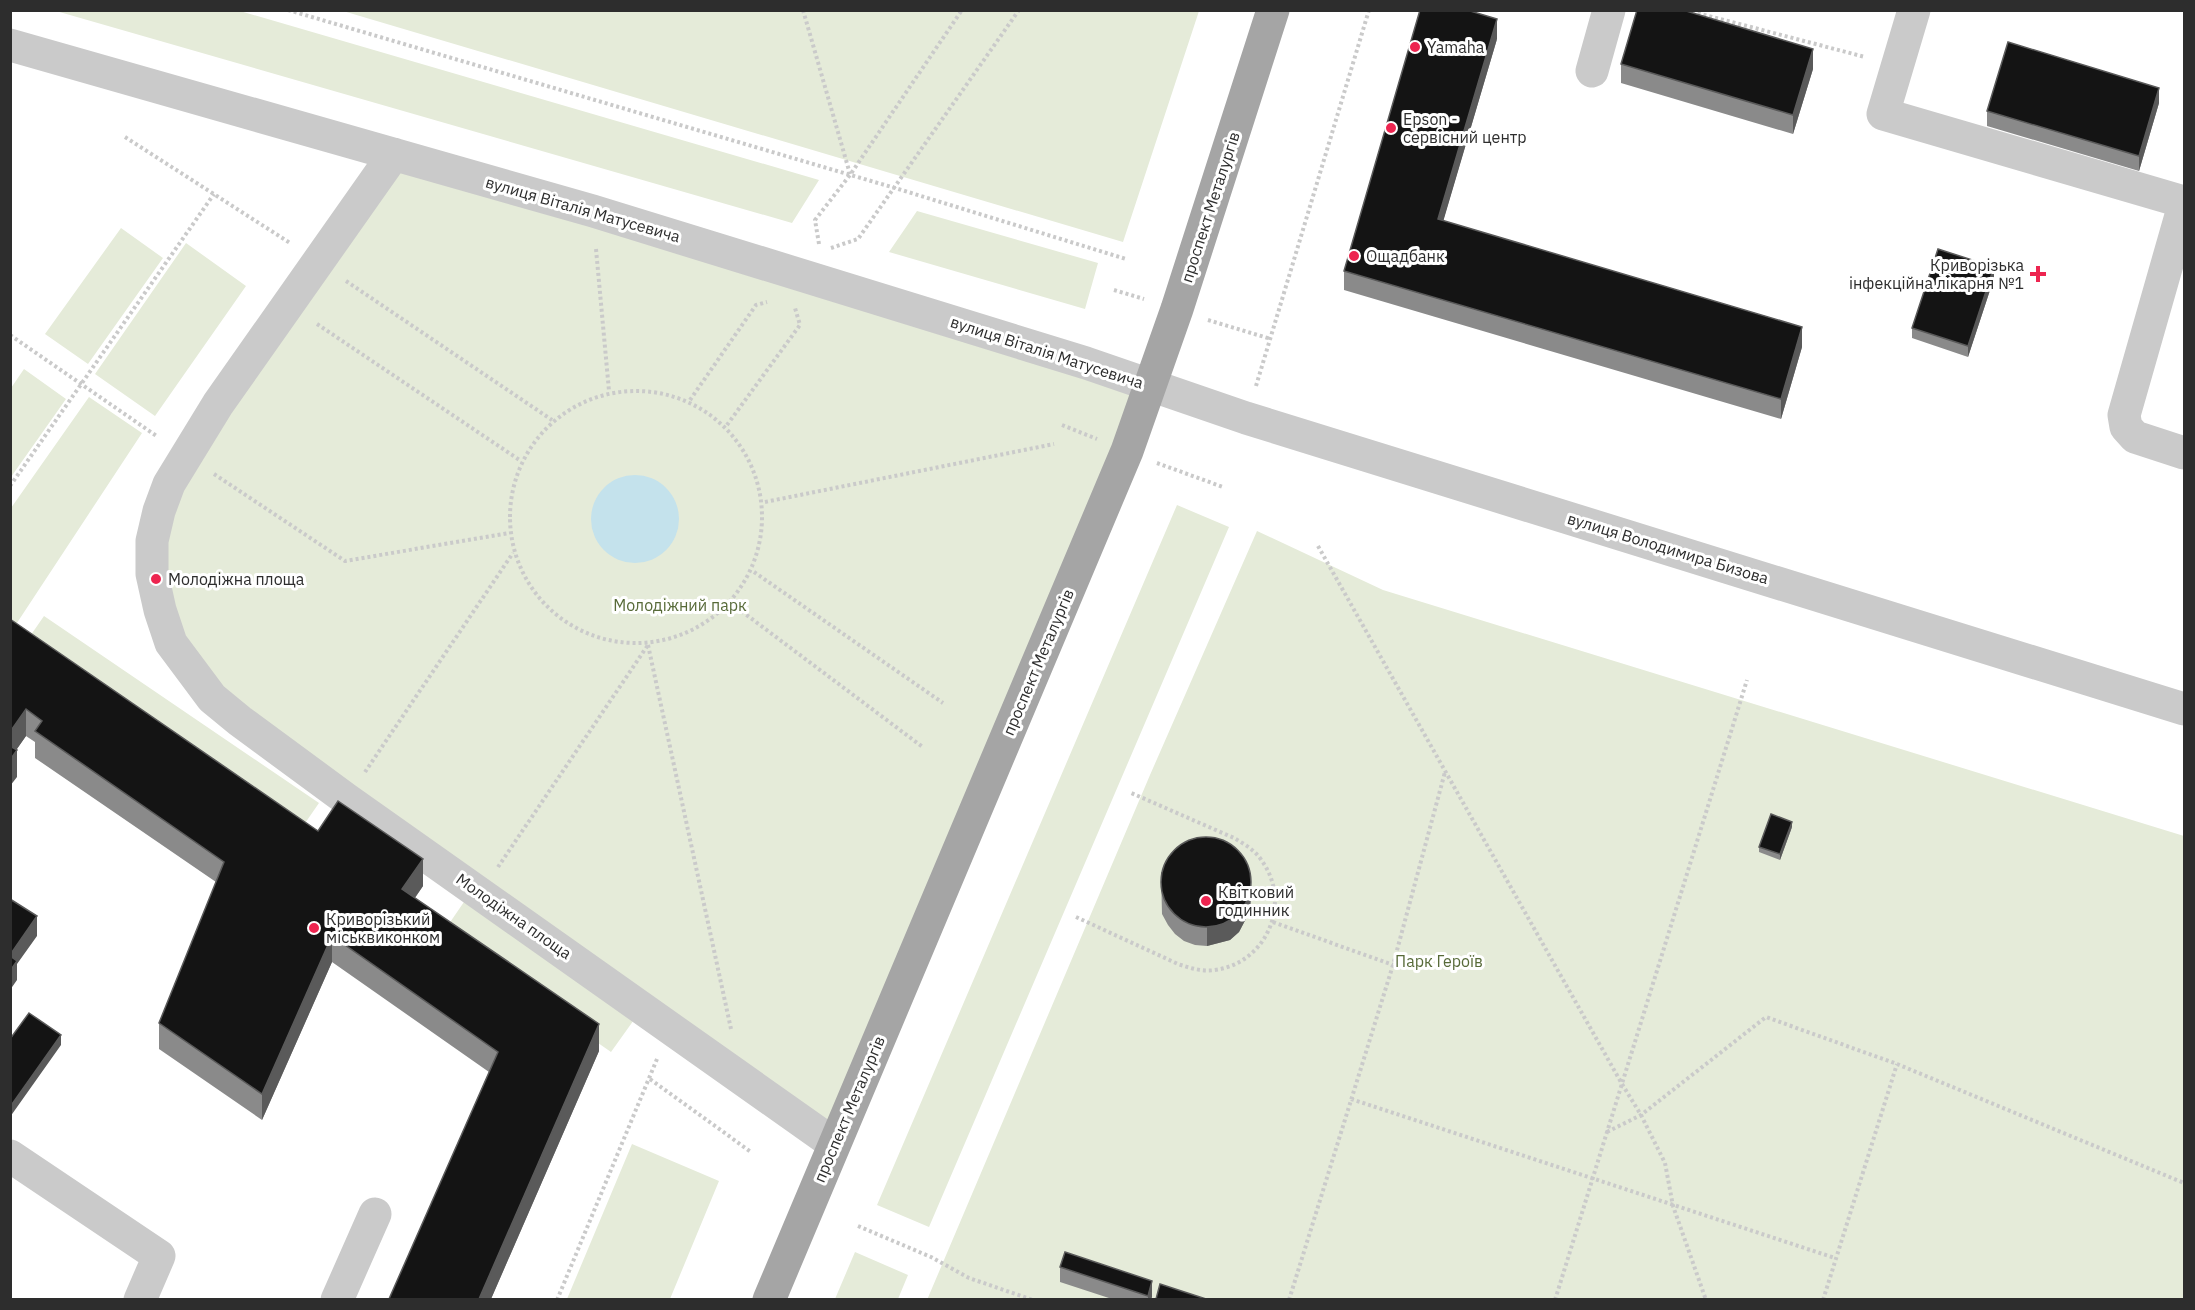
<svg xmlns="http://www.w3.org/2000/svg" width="2195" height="1310" viewBox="0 0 2195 1310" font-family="'IBM Plex Sans',sans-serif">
<rect width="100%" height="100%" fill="#fff"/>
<path fill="#e5ebd9" d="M56,11H240L819,180L792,223Z
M343,11H1199L1123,242Z
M394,154L1152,385L834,1144L346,799L171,643L159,511Z
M917,211L1098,263L1085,309L889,252Z
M121,228L163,258L88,364L45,334Z
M186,243L246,286L155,416L95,374Z
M24,369L66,399L11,477V388Z
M89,397L142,433L11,632V508Z
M1177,505L1229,527L929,1227L877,1205Z
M1257,531L1383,590L2184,836V1299L927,1300L1150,775Z
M44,616L319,803L301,829L26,642Z
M466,899L636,1017L611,1052L442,934Z
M632,1144L719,1181L670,1299H567Z
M855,1252L908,1275L898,1299H835Z"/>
<path fill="#c4e2ec" d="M591 519a44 44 0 1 1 88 0a44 44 0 1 1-88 0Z"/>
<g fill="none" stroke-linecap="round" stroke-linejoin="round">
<path stroke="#cacaca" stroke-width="4" stroke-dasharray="3 3" stroke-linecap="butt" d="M288,10L895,188L1126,259
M803,10L850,174
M1686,10L1865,57
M125,137L290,243
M819,244L815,220L850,175L962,10
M831,248L858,239L1019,10
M596,249L609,391
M346,281L552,420
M1114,290L1144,299
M1208,320L1271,339
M317,324L521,461
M10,335L158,437
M1256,386L1369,10
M510 517a126 126 0 1 1 252 0a126 126 0 1 1-252 0Z
M690,400L756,305L767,302
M727,425L800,325L795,308
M1062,425L1097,439
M1157,463L1223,487
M214,474L345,561L509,533
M10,486L214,194
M765,502L1054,444
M1318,546L1622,1084L1641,1115L1665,1163L1673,1206L1706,1300
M754,572L943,703
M732,604L924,748
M648,645L731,1029
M365,772L513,553
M498,867L648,645
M1076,917L1178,964C1190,968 1202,972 1215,970C1267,963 1292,903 1262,861C1255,850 1244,844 1234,838L1129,792
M1273,922L1393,965
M650,1079L751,1152
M1351,1099L1835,1258
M1607,1132L1641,1115L1766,1017L1897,1064L2184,1183
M858,1226L931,1257L969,1278L1033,1300
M557,1300L657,1059
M1289,1300L1393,965L1445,772
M1555,1300L1747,680
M1823,1300L1897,1064"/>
<path stroke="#cacaca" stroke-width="33" d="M1914,10L1883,114L2184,202
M10,45L593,211L1086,363L1246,418L2184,709
M1592,71L1609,10
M394,154L218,404L169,484L159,511L152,541V574L160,610L171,643L212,698L240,721L346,799L834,1144
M2184,205L2124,415L2126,427L2135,437L2184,453
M10,1156L159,1256L140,1300
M337,1300L375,1214"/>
<path stroke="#a5a5a5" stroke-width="33" d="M769,1300L1127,451L1177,309L1273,10"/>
</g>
<path fill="#8a8a8a" d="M1497,39L1443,221L1802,347L1781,419L1344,290V271Z
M1621,64L1813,69L1793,134L1621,83Z
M2159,103L2139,171L1987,126V111Z
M1994,278L1968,357L1912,338V328Z
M10,619L318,831L423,886L415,898L599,1051L491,1299H389L489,1072L332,962L262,1120L159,1049V1023L216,882L35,758V742L26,736L16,750L17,777Z
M1792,827L1780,860L1759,852V847Z
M1161,872L1251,900L1250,911L1239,932L1230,940L1207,946L1195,945L1184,941L1175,934L1168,925L1162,914Z
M1060,1267L1152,1297L1151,1299H1112L1060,1282Z"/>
<path fill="#5a5a5a" d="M1497,19V39L1438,239V219Z
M1813,49V69L1793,134V115Z
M2159,88V103L2139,171V156Z
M1994,267V278L1968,357V346Z
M1802,327V347L1781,419V399Z
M26,709V736L10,759V732Z
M17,750V777L10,786V760Z
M1792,822V827L1780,860V854Z
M423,859V886L402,916V889Z
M1251,880L1250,911L1239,932L1230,940L1207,946V927Z
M37,916V936L17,964V980L10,990V955Z
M332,936V962L262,1120V1094Z
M599,1024V1051L491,1299H479Z
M61,1035V1045L10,1117V1107Z
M1152,1281V1297L1151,1299H1148V1296Z"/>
<path fill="#141414" stroke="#5a5a5a" stroke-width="1.5" d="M1420,10H1467L1497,19L1438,219L1802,327L1781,399L1344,271Z
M1637,10H1683L1813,49L1793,115L1621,64Z
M2008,42L2159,88L2139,156L1987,111Z
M1938,249L1994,267L1968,346L1912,328Z
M10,619L318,831L338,801L423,859L402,889L599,1024L479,1299H389L498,1052L332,936L262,1094L159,1023L224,862L35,731L42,721L26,709L10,732Z
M10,746L17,750L10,760Z
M1771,814L1792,822L1780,854L1759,847Z
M1161 882a45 45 0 1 1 90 0a45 45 0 1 1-90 0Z
M10,899L37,916L10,955Z
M10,956L17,961L10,971Z
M29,1013L61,1035L10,1107V1039Z
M1065,1252L1152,1281L1148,1296L1060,1267Z
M1160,1284L1206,1299H1156Z"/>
<g fill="#ed2550" stroke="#fff" stroke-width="2">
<circle cx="1415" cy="47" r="6"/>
<circle cx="1391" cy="128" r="6"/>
<circle cx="1354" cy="256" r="6"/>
<path d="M2035 265h6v6h6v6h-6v6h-6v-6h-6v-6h6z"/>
<circle cx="156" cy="579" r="6"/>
<circle cx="1206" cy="901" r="6"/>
<circle cx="314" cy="928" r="6"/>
</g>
<g text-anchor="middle" stroke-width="6" stroke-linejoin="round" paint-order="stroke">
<g font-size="16" fill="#2d2d2d" stroke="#fff" text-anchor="start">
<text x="1427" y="53">Yamaha</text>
<text x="1403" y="125">Epson -<tspan x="1403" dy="18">сервісний центр</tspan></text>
<text x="1366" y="262">Ощадбанк</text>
<text x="2024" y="271" text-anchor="end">Криворізька<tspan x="2024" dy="18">інфекційна лікарня №1</tspan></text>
<text x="168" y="585">Молодіжна площа</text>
<text x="1218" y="898">Квітковий<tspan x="1218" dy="18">годинник</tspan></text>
<text x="326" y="925">Криворізький<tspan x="326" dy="18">міськвиконком</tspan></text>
</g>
<g font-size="16" fill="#2d2d2d" stroke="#fff">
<text transform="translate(1210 207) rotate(-72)" y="6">проспект Металургів</text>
<text transform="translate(583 209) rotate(16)" y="6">вулиця Віталія Матусевича</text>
<text transform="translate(1047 352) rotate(18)" y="6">вулиця Віталія Матусевича</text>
<text transform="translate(1668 548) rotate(17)" y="6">вулиця Володимира Бизова</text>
<text transform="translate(1038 662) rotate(-67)" y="6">проспект Металургів</text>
<text transform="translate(514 916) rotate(35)" y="6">Молодіжна площа</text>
<text transform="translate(849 1109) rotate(-67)" y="6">проспект Металургів</text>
</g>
<g font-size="16" fill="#576a38" stroke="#fff">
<text x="680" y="611">Молодіжний парк</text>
<text x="1439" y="967">Парк Героїв</text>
</g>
</g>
<rect width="2195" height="1310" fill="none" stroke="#2d2d2d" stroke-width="24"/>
</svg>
